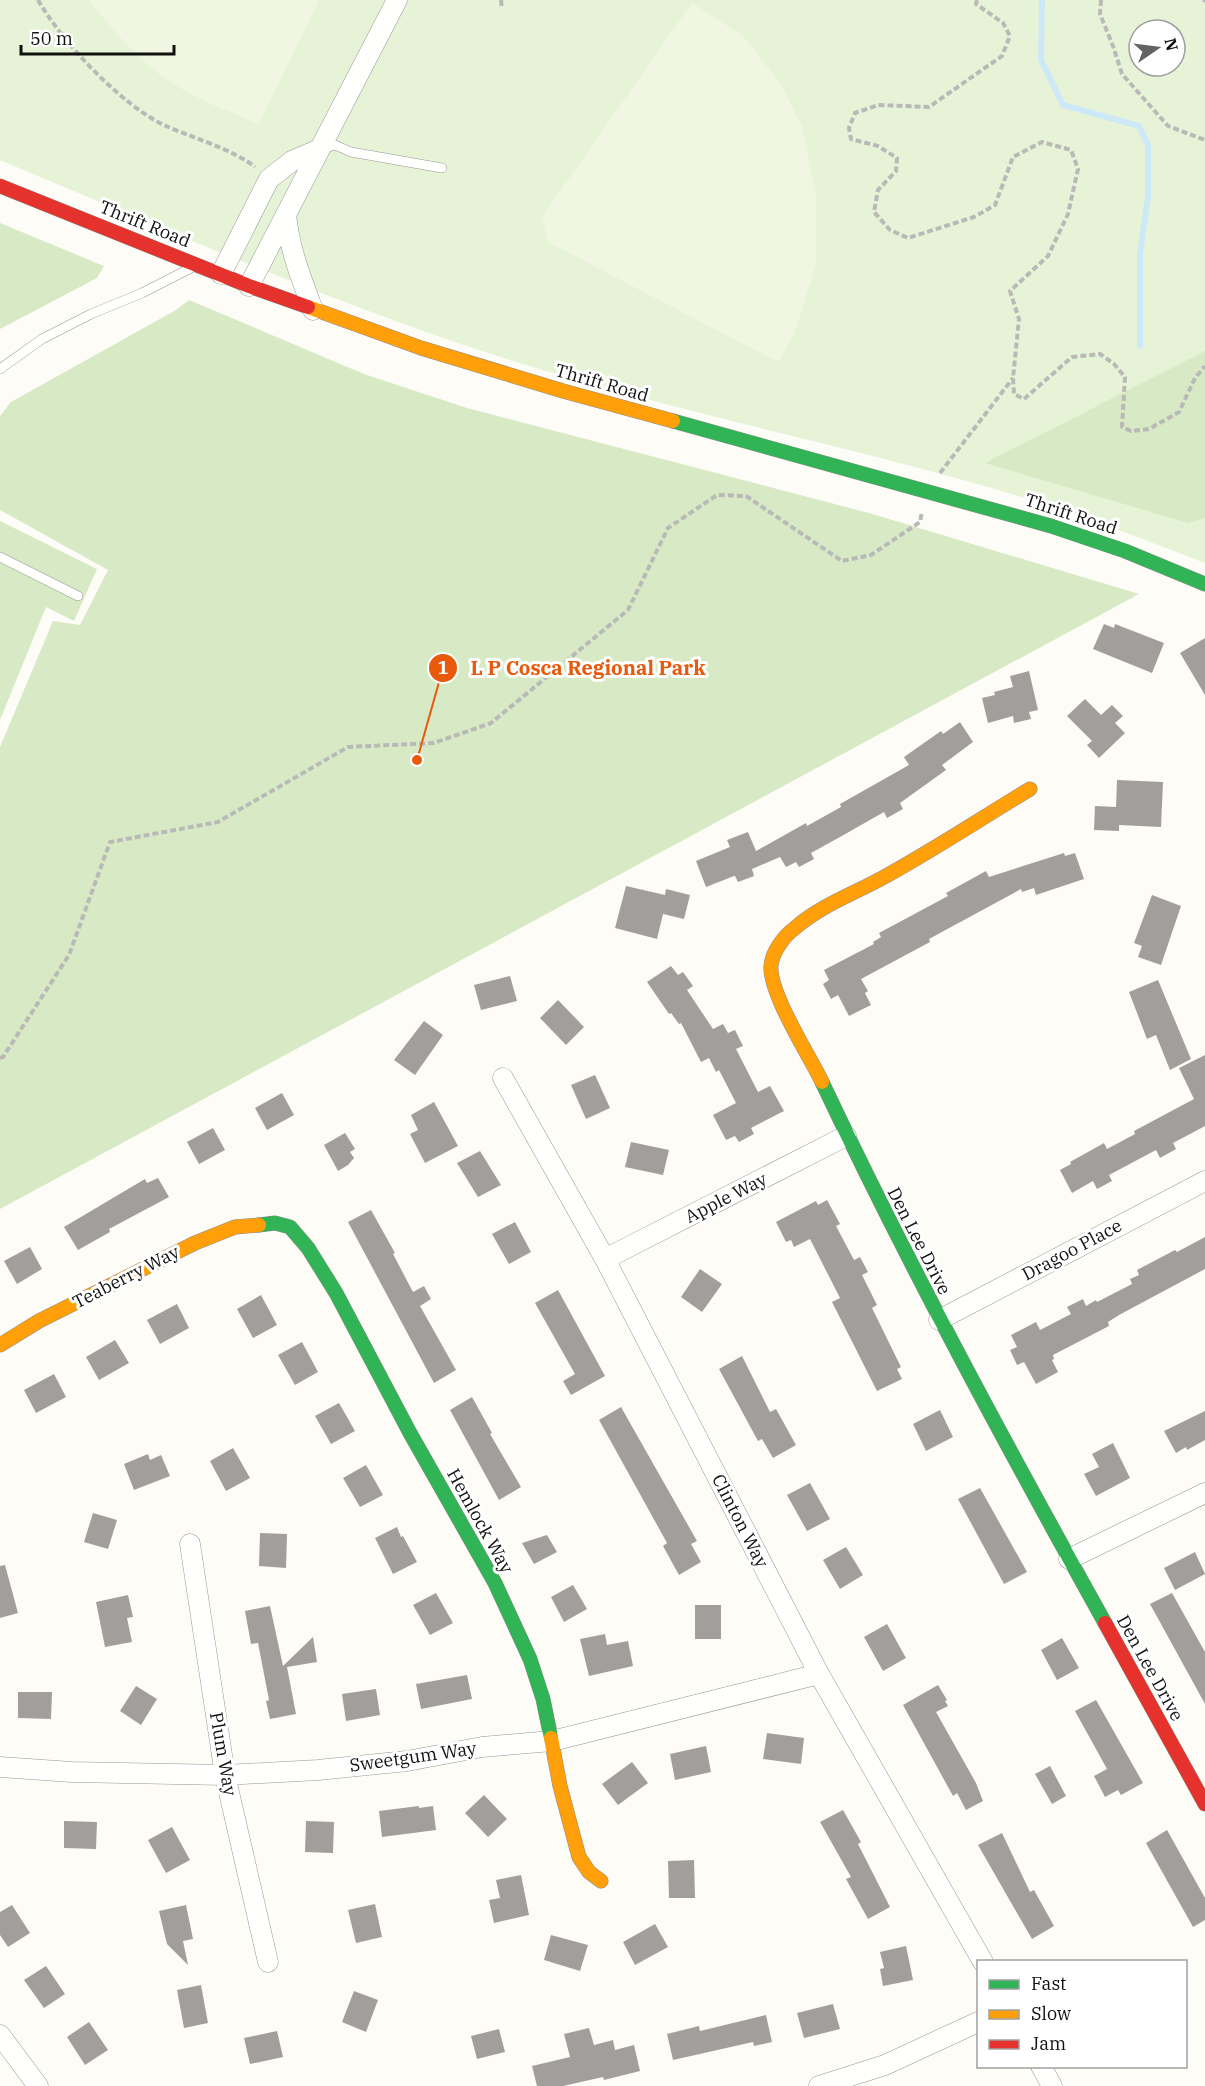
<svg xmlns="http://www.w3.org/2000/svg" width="1205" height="2086" viewBox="0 0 1205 2086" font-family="'IBM Plex Serif',serif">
<rect width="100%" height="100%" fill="#fdfcf7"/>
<path fill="#e7f3d7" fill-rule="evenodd" d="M0,0H1205V563C1126,532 1045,502 963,480C834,444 702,416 573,379C376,323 189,239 0,160ZM1139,30H1175V66H1139Z"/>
<path fill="#d8eac5" d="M0,223L104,266L97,278L0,329Z
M189,300L364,374L467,408L869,513L1139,594L0,1209V747L53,621L80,625L108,570L0,510V416L11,402L176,310Z
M1205,351V518L1188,523L985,463Z
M0,521L97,569L74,621L46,607L0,720Z"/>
<path fill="#f0f6e1" d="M89,0H319L259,124C238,115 216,107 195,96C151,75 118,37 89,0Z
M692,3L743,36L781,84L802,127L816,195V265L793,337L778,362L548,242L542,217Z"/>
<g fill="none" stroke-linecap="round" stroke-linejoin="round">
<path stroke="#cde8f7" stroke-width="6" d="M1042,0L1041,60L1063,105L1139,126L1148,145V197L1140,254V346"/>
</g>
<path fill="#a19f9c" d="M1104,624L1114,628L1115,624L1164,643L1152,673L1093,649Z
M1205,638V695L1180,653Z
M1029,671L1038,710L1029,712L1031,719L1014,723L1013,716L988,723L982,698L995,695L994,692L1013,687L1010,676Z
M1085,699L1101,715L1112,705L1123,716L1115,723L1125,733L1099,758L1087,745L1092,741L1067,716Z
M960,722L973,742L942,765L946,770L900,803L903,809L887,818L884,812L840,837L811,853L814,859L799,867L796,862L786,867L780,857L752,869L754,876L738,882L735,876H734L706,887L696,861L730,847L727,840L748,832L756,851L806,823L807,826L841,807L840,804L909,765L904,757L941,731L943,734Z
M1117,780L1163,782L1161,827L1119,825V831L1094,830L1095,806L1116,807Z
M1064,853L1065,856L1075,853L1084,879L1036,895L1034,888L1022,892L1021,889L929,939L930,942L861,979L868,991L865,993L871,1005L849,1016L838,995L831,999L823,984L829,980L824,970L874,944L873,942L881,937L879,933L948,896L946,893L986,871L989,877Z
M626,886L665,895L666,889L690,895L684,919L663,914L657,939L615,928Z
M1152,895L1181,906L1161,965L1138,957L1142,946L1134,943Z
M671,966L678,975L683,972L693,986L687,990L713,1029L723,1024L728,1033L735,1030L743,1046L736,1049L758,1092L770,1086L784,1111L751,1128L754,1134L739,1142L735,1136L726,1140L713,1115L736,1103L719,1070L716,1072L709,1058L701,1062L681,1023L679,1024L671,1013L669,1014L647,982Z
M510,976L517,1001L481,1010L474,985Z
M1158,980L1191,1059L1170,1070L1156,1035L1147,1039L1129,992Z
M558,1000L584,1027L566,1045L540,1018Z
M424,1021L443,1035L415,1075L394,1060Z
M1205,1055V1126L1173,1143L1176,1149L1160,1158L1156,1150L1109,1175L1112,1181L1097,1189L1093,1181L1072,1193L1060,1170L1071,1164L1070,1162L1104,1143L1107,1149L1135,1134L1134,1131L1194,1099L1179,1068Z
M595,1075L610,1108L586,1119L571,1085Z
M282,1093L294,1115L267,1130L255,1108Z
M434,1102L458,1146L425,1163L410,1134L418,1130L411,1115Z
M213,1128L225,1150L199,1164L187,1142Z
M345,1133L355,1149L350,1152L354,1158L348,1165L338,1171L324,1145Z
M631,1142L669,1150L663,1175L625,1167Z
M480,1151L501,1185L478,1197L457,1163Z
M158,1178L169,1197L109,1229L110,1232L78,1250L64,1227L145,1179L147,1183Z
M827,1200L840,1224L836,1226L854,1260L860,1257L868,1272L862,1275L877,1305L872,1308L901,1367L897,1369L902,1379L877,1391L832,1302L840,1298L810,1239L794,1247L791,1240L786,1242L776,1222L816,1201L818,1205Z
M371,1210L395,1253L393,1254L413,1292L424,1286L431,1299L420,1306L456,1370L434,1383L348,1222Z
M515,1222L531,1252L509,1264L492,1234Z
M1205,1237V1269L1119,1315L1108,1322L1109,1326L1053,1355L1054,1359L1052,1360L1058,1372L1036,1384L1024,1362L1017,1365L1010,1350L1017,1347L1011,1335L1036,1322L1040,1330L1071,1314L1067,1307L1083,1299L1086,1306L1096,1300L1097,1302L1132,1284L1130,1279L1139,1275L1137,1270L1175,1250L1177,1252Z
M30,1247L42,1269L17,1284L4,1261Z
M700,1269L722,1284L702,1312L681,1297Z
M558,1290L605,1376L571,1395L563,1381L575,1374L535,1303Z
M261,1295L277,1325L253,1338L237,1309Z
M177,1304L189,1328L160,1344L147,1320Z
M115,1340L129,1363L99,1380L86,1357Z
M302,1342L318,1372L295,1385L278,1355Z
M742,1356L770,1412L776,1409L796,1445L773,1458L762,1439L758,1441L719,1369Z
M54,1374L66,1397L36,1413L24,1390Z
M472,1397L492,1433L490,1434L521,1487L499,1500L450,1410Z
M339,1403L355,1431L331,1444L315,1416Z
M621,1407L697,1541L691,1544L701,1562L679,1575L663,1546L667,1543L599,1420Z
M940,1410L953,1437L926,1451L913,1424Z
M1205,1411V1440L1187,1450L1186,1447L1176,1453L1164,1431Z
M1113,1443L1130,1478L1096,1496L1084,1474L1099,1467L1092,1454Z
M233,1448L250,1478L226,1491L210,1461Z
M148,1454L150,1460L161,1455L170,1476L134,1490L124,1464Z
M366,1465L383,1495L360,1507L343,1478Z
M810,1483L830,1519L807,1531L787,1495Z
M980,1488L1027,1572L1004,1584L958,1499Z
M93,1513L117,1520L108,1549L84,1542Z
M397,1527L401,1537L403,1536L417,1562L393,1574L375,1538Z
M260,1533L287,1534L286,1568L259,1566Z
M547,1535L557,1552L534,1564L522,1543Z
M846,1547L863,1575L840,1589L823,1560Z
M1195,1552L1205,1574L1175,1590L1164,1568Z
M5,1565L18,1613L0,1618V1566Z
M573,1585L587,1609L564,1622L551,1597Z
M436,1593L453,1623L430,1635L413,1605Z
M1172,1593L1205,1652V1704L1150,1604Z
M128,1595L133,1617L127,1618L132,1642L105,1647L96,1602Z
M695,1605H721V1639H695Z
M270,1606L283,1666L313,1637L317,1662L287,1667L296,1714L270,1719L266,1701L269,1700L258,1643L251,1644L245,1611Z
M887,1624L906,1658L883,1671L864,1637Z
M605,1634L607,1645L628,1641L633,1666L589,1676L580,1639Z
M1062,1638L1079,1668L1057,1680L1041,1650Z
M467,1675L472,1699L421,1709L416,1684Z
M938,1685L947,1700L945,1701L948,1706L936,1712L976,1783L983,1801L966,1810L957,1793L953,1796L903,1705Z
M136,1686L157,1699L141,1725L120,1711Z
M376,1689L380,1715L346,1721L342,1694Z
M18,1692H52L51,1719L18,1718Z
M1096,1700L1143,1783L1121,1795L1118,1790L1105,1797L1094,1776L1107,1769L1075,1711Z
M767,1733L804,1738L801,1764L763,1759Z
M706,1746L711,1772L675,1780L670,1754Z
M632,1762L648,1783L618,1805L602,1784Z
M1050,1766L1066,1796L1052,1804L1035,1774Z
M484,1795L507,1819L488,1837L465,1813Z
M419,1806V1808L433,1806L436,1830L382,1837L379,1811Z
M843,1810L861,1842L858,1844L890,1907L868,1919L846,1879L851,1877L820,1822Z
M64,1821L97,1822L96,1849L64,1848Z
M306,1821L334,1822L333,1853L305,1852Z
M172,1827L190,1860L166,1873L148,1840Z
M1167,1830L1205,1898V1920L1193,1927L1146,1843Z
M1002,1833L1030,1892L1034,1890L1054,1926L1032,1939L978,1845Z
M694,1860L695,1898H669L668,1861Z
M521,1875L529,1915L494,1923L489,1900L500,1898L496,1880Z
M375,1904L382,1937L356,1943L348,1910Z
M12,1905L30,1933L8,1947L0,1935V1912Z
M186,1905L193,1939L183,1941L188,1965L167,1944L159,1911Z
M655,1924L668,1947L635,1965L623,1942Z
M551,1935L588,1945L580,1971L544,1960Z
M906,1946L913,1980L883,1986L880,1969L884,1968L880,1952Z
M46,1966L65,1994L44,2008L24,1980Z
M201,1985L208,2023L184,2028L177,1990Z
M354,1991L378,2000L366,2032L342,2022Z
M833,2004L840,2029L804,2038L797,2013Z
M766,2015L772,2042L754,2046L753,2042L673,2060L667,2034L699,2026L700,2031Z
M89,2022L108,2050L85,2065L67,2037Z
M589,2028L594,2045L613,2040L615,2050L634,2045L640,2071L604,2080L603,2077L563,2086H537L532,2066L570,2057L564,2034Z
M499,2029L505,2052L477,2059L471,2036Z
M277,2031L283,2057L250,2064L244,2038Z"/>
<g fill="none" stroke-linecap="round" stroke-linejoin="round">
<defs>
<path id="lane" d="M322,149L335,145L351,152L442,168
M0,369L42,339L91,314L142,293L191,268
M0,557L78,596"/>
<path id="street" d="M286,214C289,248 301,278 313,310
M221,274L269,179L292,161L320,149
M249,286L397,0
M503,1078L605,1259L819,1674L983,1962
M605,1259L846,1136
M939,1320L1205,1181
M190,1544L225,1775L268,1962
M1069,1559L1205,1493
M0,1767L72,1772L225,1775L318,1770L407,1761L482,1747L552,1741L819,1674
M0,2035L38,2086
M1041,2066L1052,2086
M819,2086L885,2065L978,2022"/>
<path id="fast" d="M673,421L1051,526L1125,551L1205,584
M822,1082C909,1266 1006,1445 1105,1623
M259,1225L275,1223L290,1227L308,1248L336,1293L410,1433L495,1583L530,1659L543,1699L551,1738"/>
<path id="slow" d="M308,307L421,348L563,391L673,421
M822,1082C809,1055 769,993 771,966C772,952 784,936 795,928C821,905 856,893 886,876C935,849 982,818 1030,789
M0,1345L39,1321L195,1243L235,1227L259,1225
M551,1738L560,1786L579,1857L589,1872L601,1881"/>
<path id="jam" d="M0,186L249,286L308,307
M1105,1623L1205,1804"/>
</defs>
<use href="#lane" stroke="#979795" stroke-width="10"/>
<use href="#street" stroke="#979795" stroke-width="21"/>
<use href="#fast" stroke="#8e8d8b" stroke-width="15"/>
<use href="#slow" stroke="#8e8d8b" stroke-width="15"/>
<use href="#jam" stroke="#8e8d8b" stroke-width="15"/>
<path stroke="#b9b9b8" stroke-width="4" stroke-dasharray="6 3" stroke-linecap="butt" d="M38,0C62,42 122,106 166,126C191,137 234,150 255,167
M501,0L502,9
M977,0L976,4L1003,23L1010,36L1002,56L929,107L878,105L855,113L849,128L851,139L878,146L897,158L896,171L878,190L874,212L890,230L908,238L974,217L995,205L1013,157L1042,142L1071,150L1078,169L1068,214L1048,256L1010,291L1019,319L1013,378L1014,394L1024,399L1072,357L1100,354L1114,364L1125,377L1122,427L1131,431L1149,429L1179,412L1195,378L1205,366
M1101,0L1100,14L1113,46L1122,74L1168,126L1205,140
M1203,0L1205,1
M940,473L1013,378
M0,1058L3,1057L69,955L110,842L218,822L348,747L434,743L491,723L628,610L668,528L717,495L746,496L842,561L871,555L920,522L922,512"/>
<use href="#lane" stroke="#fffffe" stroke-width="9"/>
<use href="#street" stroke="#fffffe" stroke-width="20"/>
<use href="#fast" stroke="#30b455" stroke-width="14"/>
<use href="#slow" stroke="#ff9f0a" stroke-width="14"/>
<use href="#jam" stroke="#e5322d" stroke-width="14"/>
</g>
<g text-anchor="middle" stroke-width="6" stroke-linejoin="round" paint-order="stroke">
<g font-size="18" fill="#111" stroke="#fff">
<text transform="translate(145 224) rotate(22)" y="6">Thrift Road</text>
<text transform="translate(602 383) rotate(16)" y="6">Thrift Road</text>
<text transform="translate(1071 514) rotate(18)" y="6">Thrift Road</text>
<text transform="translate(726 1198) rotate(-27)" y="6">Apple Way</text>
<text transform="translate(919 1241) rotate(63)" y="6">Den Lee Drive</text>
<text transform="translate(1072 1250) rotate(-28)" y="6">Dragoo Place</text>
<text transform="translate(126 1277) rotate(-27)" y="6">Teaberry Way</text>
<text transform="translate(480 1521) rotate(61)" y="6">Hemlock Way</text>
<text transform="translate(740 1521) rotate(63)" y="6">Clinton Way</text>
<text transform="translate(1150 1668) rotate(61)" y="6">Den Lee Drive</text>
<text transform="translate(223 1754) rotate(80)" y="6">Plum Way</text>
<text transform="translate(413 1757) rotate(-8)" y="6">Sweetgum Way</text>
</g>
</g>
<path fill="none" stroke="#e8590c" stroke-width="2" d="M417 760L443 668"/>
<g fill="#e8590c" stroke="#fff" stroke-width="2">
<circle cx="417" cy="760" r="6"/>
<circle cx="443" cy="668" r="15"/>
</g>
<g font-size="18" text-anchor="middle" font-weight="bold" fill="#fff">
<text x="443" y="674">1</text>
</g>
<g font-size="20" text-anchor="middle" font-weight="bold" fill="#e8590c" stroke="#fff" stroke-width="6" stroke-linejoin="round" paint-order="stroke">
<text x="588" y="675">L P Cosca Regional Park</text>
</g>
<rect x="977" y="1960" width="210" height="108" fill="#ffffff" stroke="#a0a0a0" stroke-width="1.5"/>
<rect x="989" y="1980" width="30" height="9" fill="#30b455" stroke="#a0a0a0" stroke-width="1.5"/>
<text x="1031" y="1990" font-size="18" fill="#111111">Fast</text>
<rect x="989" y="2010" width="30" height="9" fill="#ff9f0a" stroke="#a0a0a0" stroke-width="1.5"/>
<text x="1031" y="2020" font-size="18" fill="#111111">Slow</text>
<rect x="989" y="2040" width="30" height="9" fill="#e5322d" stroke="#a0a0a0" stroke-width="1.5"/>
<text x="1031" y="2050" font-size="18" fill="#111111">Jam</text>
<g transform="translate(1157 48) rotate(76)"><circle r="28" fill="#ffffff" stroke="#a0a0a0" stroke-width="1.5"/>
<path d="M0-4.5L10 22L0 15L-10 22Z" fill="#646362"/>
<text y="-9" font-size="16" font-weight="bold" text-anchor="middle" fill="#111111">N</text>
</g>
<path d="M21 45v9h153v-9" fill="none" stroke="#111111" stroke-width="3"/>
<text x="30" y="45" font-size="18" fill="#111111" stroke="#ffffff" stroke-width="4.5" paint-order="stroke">50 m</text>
</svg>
